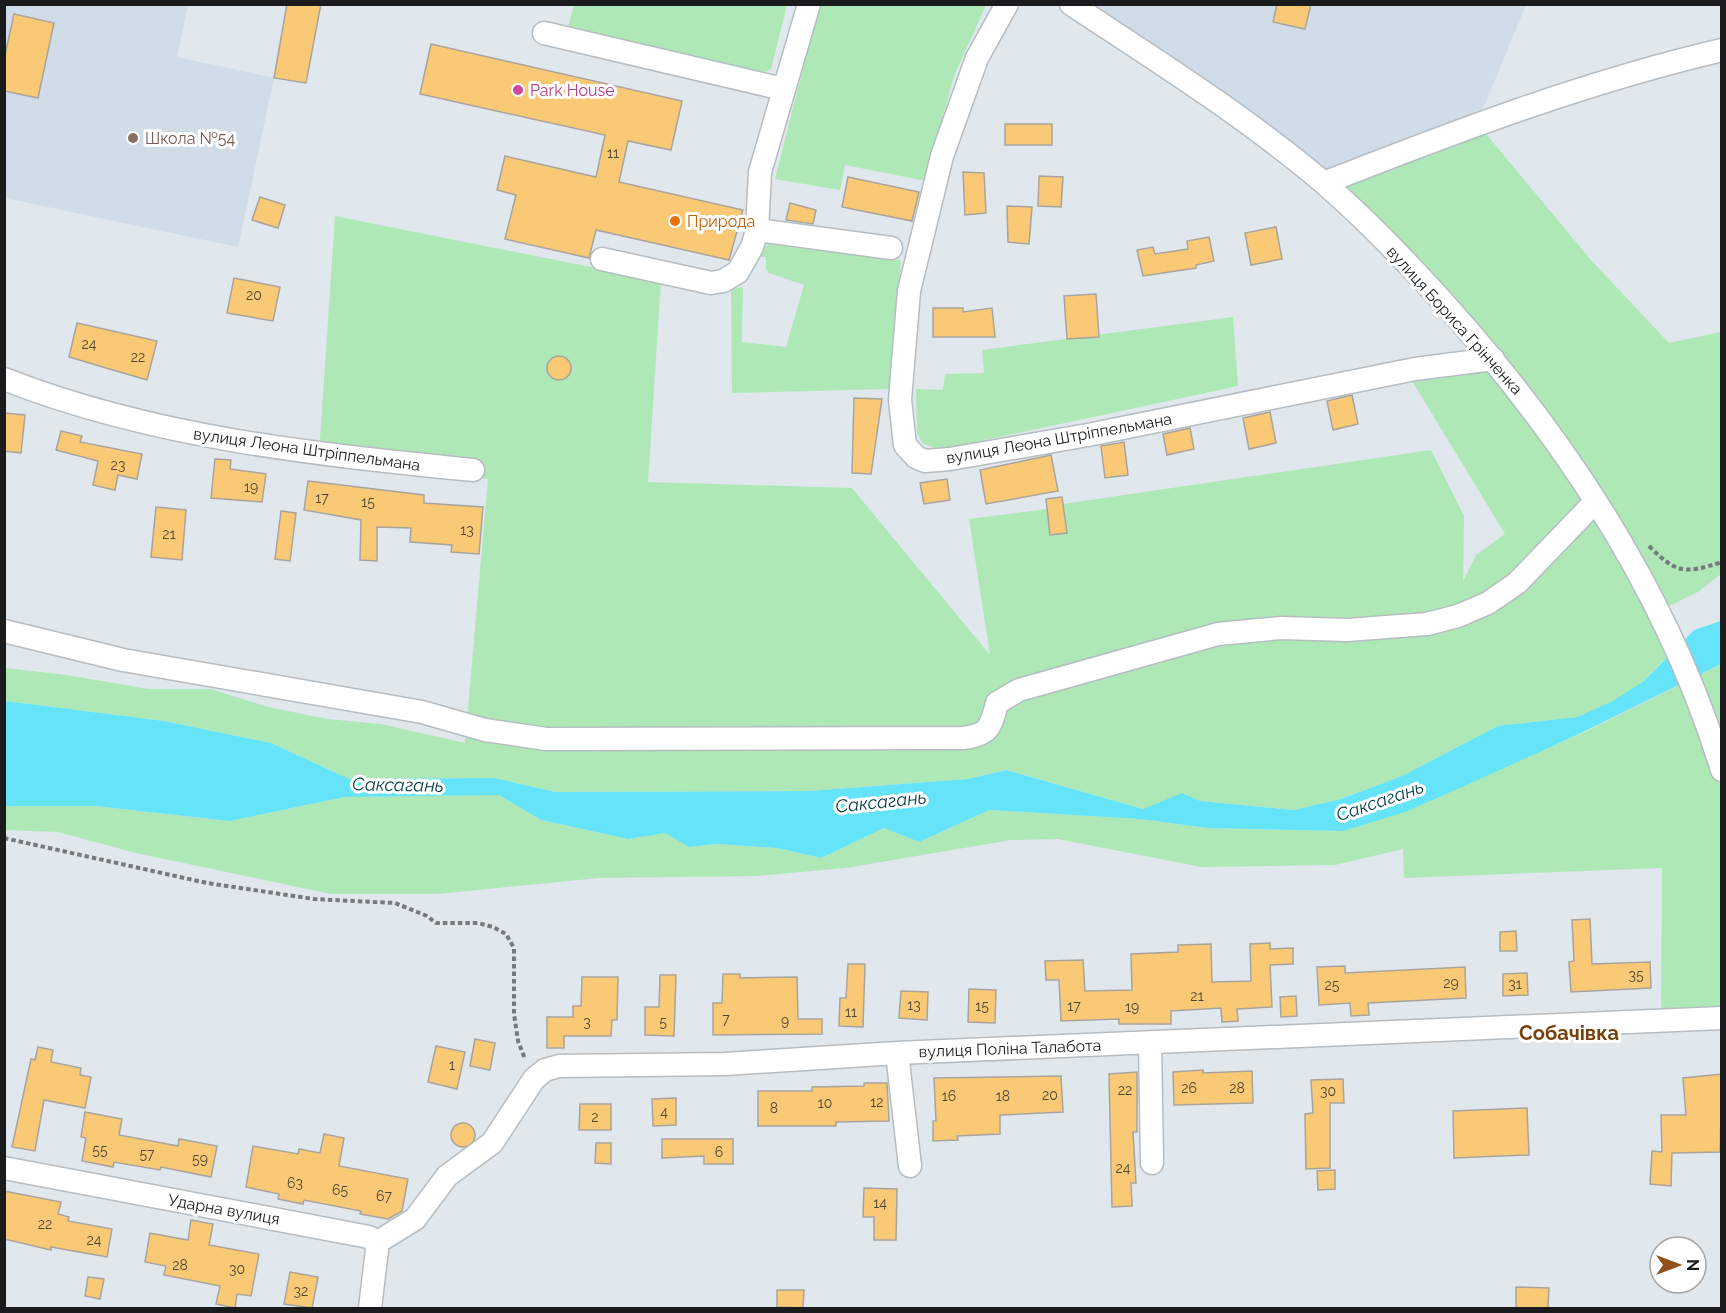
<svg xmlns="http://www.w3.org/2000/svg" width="1726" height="1313" viewBox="0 0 1726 1313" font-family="Raleway,sans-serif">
<rect width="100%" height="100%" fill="#e0e7ed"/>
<path fill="#d0dce7" d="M5,5H188L177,57L274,78L238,247L5,198Z
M1071,5H1526L1477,123L1324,183Z"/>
<path fill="#aee8b6" d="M574,5H787L771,69L763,73L568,27Z
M819,5H986L954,76L926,181L845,165L840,190L775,179Z
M1477,123L1591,260L1669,343L1721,332V574L1698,592L1659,611L1676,647L1644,681L1612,702L1577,717L1498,726L1402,776L1341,799L1294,810L1200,801L1182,794L1143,809L1006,770L968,779L809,791L556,792L494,778L349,779L271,743L164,721L5,701V668L67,675L148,689H211L268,707L328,719L381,724L465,743L488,479L319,454L335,216L661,281L648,482L852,488L990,655L969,519L1047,509L1050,535L1066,533L1063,504L1431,450L1464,516L1463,581L1476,555L1505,534L1406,371L1493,359L1324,183Z
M768,244L901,260L890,389L732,393L731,289L743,287L742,342L786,347L804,285L769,273L766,269V257H756Z
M1233,317L1238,386L939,450L922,443L917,432L916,389L943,390L945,374L984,373L982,350Z
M1721,664V1018L1661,1022L1662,868L1404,878L1403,849L1335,865L1201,867L1058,839L1011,840L846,868L756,876L599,878L438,894H331L136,853L58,832L5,830L4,806H95L230,821L344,797L499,795L541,820L628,839L665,833L689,847L716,844L777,848L821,858L884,828L919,842L989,810L1140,819L1207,828L1343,831L1581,734Z"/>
<path fill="#64e3f9" d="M1721,621V664L1581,733L1471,783L1405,812L1343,831L1207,828L1140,819L989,810L919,842L884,828L821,858L777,848L716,844L689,847L665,833L628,839L541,820L499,795L344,797L230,821L95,806H5V701L164,721L271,743L349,779L494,778L556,792L809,791L968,779L1006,770L1143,809L1182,793L1200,801L1294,810L1341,799L1402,776L1498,726L1577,717L1611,702L1644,681L1694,630Z"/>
<path fill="#fac976" stroke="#a8a49d" stroke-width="1.5" d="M287,4H321L306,83L274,78Z
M1277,4H1311L1305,29L1273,22Z
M14,14L54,23L38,98L4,91V60Z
M431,44L682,101L671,150L628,141L619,182L743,210L729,260L596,230L589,258L505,239L516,195L497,190L505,156L596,177L605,135L420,94Z
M1005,124H1052V145H1005Z
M963,172L984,173L986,213L965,215Z
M1039,176L1063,177L1061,207L1038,206Z
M848,177L919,192L912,221L842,207Z
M260,197L285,205L278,228L252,220Z
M790,203L816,210L813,224L786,220Z
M1007,206L1032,207L1029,244L1008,242Z
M1276,227L1282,259L1251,265L1245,233Z
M1209,237L1214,261L1196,265V268L1143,276L1137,250L1153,247L1155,254L1188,249L1187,241Z
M234,278L280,287L273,321L227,313Z
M1096,294L1099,337L1067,339L1064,296Z
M933,308H963V312L992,308L995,337H933Z
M77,323L157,341L147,380L69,357Z
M547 368a12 12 0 1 1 24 0a12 12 0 1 1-24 0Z
M1352,395L1358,424L1333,430L1327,401Z
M854,398L882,399L871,474L852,473Z
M1270,412L1276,443L1249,449L1243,418Z
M4,413L25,415L21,453L4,451Z
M1190,428L1194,449L1167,455L1163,434Z
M61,431L82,436L80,442L142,454L137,479L118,475L115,490L93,485L98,461L56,450Z
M1124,442L1128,475L1105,478L1101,446Z
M1051,455L1058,491L986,504L980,470Z
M215,459L231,460L230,469L266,474L262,502L211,498Z
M947,479L950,500L924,504L920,483Z
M308,481L424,495V503L483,507L479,554L451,552L452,545L410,542L411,528L377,527V561L360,560L361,520L304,510Z
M1062,497L1067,533L1050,535L1046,499Z
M156,507L186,510L182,560L151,557Z
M281,511L296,513L290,561L275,559Z
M1590,919L1592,964L1650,962L1651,988L1571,992L1569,962L1574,961L1572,920Z
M1516,931L1517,951H1500V932Z
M1270,943V949L1293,948V964L1270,965L1272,1007L1237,1009L1238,1021L1222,1022L1221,1008L1171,1011V1024H1119V1019L1061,1021L1059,980H1046L1045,961L1083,960L1085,991L1132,990L1131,954L1178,952V945L1211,944L1212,982L1251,981L1250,944Z
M848,964H865L863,1027L839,1026L840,998H846Z
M1345,966V973L1465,967L1466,998L1368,1003L1369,1015L1351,1016L1350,1003L1319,1005L1317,967Z
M1527,973L1528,995L1503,996V974Z
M723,974H740V978L797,977L798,1019H822V1034L713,1035V1003H722Z
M660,975H676L674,1036L645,1035V1007H659Z
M582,977H618L617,1020H612L611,1036H564V1048H547V1017H573V1006H581Z
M969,989L996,990L995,1023L968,1022Z
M901,991L928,992L927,1020L899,1018Z
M1296,996L1297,1016L1281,1017L1280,997Z
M475,1039L495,1043L490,1070L470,1066Z
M436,1046L465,1052L457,1089L428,1082Z
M38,1047L53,1050L51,1062L81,1068L80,1075L91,1077L85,1108L44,1100L35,1151L12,1147L31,1059L35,1060Z
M1203,1070V1073L1252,1071L1253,1103L1174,1105L1173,1072Z
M1137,1072V1132H1133L1136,1183H1131L1132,1206L1112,1207L1109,1074Z
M1722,1074L1720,1152L1672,1153L1671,1186L1650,1184L1652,1151L1662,1152L1661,1115H1686L1683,1078Z
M1061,1076L1063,1112L1000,1115V1134L957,1136L958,1140L933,1141V1121H936L934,1078Z
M1343,1079L1344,1103H1330V1168L1306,1169L1305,1114L1313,1113L1311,1080Z
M864,1083H887L889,1121L836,1122V1126H758V1091H812V1087L864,1086Z
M676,1098V1125L653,1126L652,1099Z
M580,1104H611V1130H579Z
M1527,1108L1529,1155L1454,1158L1453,1111Z
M85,1112L122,1119L119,1135L178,1146L179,1139L217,1146L211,1177L161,1167L160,1170L114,1162L113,1167L82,1161L86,1138L81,1137Z
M451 1135a12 12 0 1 1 24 0a12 12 0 1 1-24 0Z
M324,1134L344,1138L339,1166L408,1179L402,1211L388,1219L360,1214L361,1211L304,1200L303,1204L278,1199L279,1194L246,1187L253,1146L298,1154L299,1149L320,1153Z
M662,1139H733V1164H704V1156L662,1158Z
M596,1143H611V1164L595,1163Z
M1335,1170V1189L1318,1190L1317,1171Z
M864,1188L897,1189L896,1240H874V1217H863Z
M4,1191L61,1202L58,1214L69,1217L68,1221L112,1229L107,1257L51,1247V1250L4,1239Z
M191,1220L213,1224L209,1245L259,1254L251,1296L237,1294L235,1308L216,1304L220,1286L164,1275L166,1266L145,1262L150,1233L188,1240Z
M290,1272L318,1277L312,1308L284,1304Z
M88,1277L104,1279L100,1299L85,1296Z
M1516,1287L1549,1288L1548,1308H1516Z
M777,1290H804L803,1308L777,1307Z"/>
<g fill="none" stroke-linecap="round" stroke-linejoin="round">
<defs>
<path id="minor" d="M1007,4L977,58L942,156L909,291L900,400L905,445L916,457L925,461L950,459L1088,435L1415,369L1493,359
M1071,4C1157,61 1245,116 1324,183C1369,222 1411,266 1451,311C1570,445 1669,597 1722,770
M544,33L783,89
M1324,183C1454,132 1585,82 1722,50
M757,230L891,248
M602,259L711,283L723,281L738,272L752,247L757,230L760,172L809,4
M4,379C154,438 314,454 473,470
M4,631L123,660L422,712L485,730L546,739L963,738C989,735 991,727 997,703L1019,690L1218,634L1281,628L1347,630L1427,624L1458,616L1488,603L1517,583L1595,502
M1150,1042L1152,1163
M897,1053L910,1166
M4,1168L369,1237L376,1243L377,1250L370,1308
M376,1243L415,1219L447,1176L492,1143L534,1079L545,1070L559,1066L725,1064L897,1053L1722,1018"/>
</defs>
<use href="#minor" stroke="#b6bdc2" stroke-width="25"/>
<path stroke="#757a7e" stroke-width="4" stroke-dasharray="4.5 3" stroke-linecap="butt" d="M1649,546C1677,574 1684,574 1722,562
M4,838L207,883L314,899L395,903L427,916L436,923H478L493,927L506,934L514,948V1014L518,1041L525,1059"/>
<use href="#minor" stroke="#fff" stroke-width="22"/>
</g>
<circle fill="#d1479c" stroke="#fff" stroke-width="2" cx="518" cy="90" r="6"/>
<circle fill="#8d6e63" stroke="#fff" stroke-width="2" cx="133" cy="138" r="6"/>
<circle fill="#e8710a" stroke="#fff" stroke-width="2" cx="675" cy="221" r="6"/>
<g text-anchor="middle" stroke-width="6" stroke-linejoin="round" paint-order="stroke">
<g font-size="14" fill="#514633">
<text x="613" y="158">11</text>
<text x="254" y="300">20</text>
<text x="89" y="349">24</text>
<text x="138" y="362">22</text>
<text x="118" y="470">23</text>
<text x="251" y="492">19</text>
<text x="322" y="503">17</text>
<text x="368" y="507">15</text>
<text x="467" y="535">13</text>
<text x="169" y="539">21</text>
<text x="1636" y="980">35</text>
<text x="1451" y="988">29</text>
<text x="1515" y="989">31</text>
<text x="1332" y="990">25</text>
<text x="1197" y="1001">21</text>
<text x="914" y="1010">13</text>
<text x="982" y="1011">15</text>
<text x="1074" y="1011">17</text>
<text x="1132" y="1012">19</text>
<text x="851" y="1017">11</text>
<text x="726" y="1024">7</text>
<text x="785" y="1026">9</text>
<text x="587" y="1027">3</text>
<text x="663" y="1027">5</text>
<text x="452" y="1070">1</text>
<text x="1189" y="1093">26</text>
<text x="1237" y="1093">28</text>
<text x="1125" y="1095">22</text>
<text x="1328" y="1096">30</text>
<text x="1050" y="1100">20</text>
<text x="949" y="1101">16</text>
<text x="1003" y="1101">18</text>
<text x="877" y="1107">12</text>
<text x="825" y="1108">10</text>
<text x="774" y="1113">8</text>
<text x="664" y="1117">4</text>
<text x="595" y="1122">2</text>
<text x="100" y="1155">55</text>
<text x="719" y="1157">6</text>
<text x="147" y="1159">57</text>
<text x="200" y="1164">59</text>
<text x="1123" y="1173">24</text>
<text x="295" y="1188">63</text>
<text x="340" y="1195">65</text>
<text x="384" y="1201">67</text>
<text x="880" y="1208">14</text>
<text x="45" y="1229">22</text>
<text x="94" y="1245">24</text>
<text x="180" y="1270">28</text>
<text x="237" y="1274">30</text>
<text x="301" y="1296">32</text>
</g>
<g font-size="16" fill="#b23c85" stroke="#fff" text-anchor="start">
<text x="530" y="96">Park House</text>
</g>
<g font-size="16" fill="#785e54" stroke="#fff" text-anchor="start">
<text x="145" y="144">Школа №54</text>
</g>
<g font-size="16" fill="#c56008" stroke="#fff" text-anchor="start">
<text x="687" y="227">Природа</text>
</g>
<g font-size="16" fill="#191b1d" stroke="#fff">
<text transform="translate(1455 320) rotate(48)" y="6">вулиця Бориса Грінченка</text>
<text transform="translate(1059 438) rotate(-10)" y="6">вулиця Леона Штріппельмана</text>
<text transform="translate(307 449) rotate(8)" y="6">вулиця Леона Штріппельмана</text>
<text transform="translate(1010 1048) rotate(-2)" y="6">вулиця Поліна Талабота</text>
<text transform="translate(224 1209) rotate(10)" y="6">Ударна вулиця</text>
</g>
<g font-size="18" font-style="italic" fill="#003c45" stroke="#fff">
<text transform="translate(398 785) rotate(1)" y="6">Саксагань</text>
<text transform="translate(1380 801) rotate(-19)" y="6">Саксагань</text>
<text transform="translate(881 802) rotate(-6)" y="6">Саксагань</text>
</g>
<g font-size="20" font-weight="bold" fill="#7a400c" stroke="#fff">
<text x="1569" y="1040">Собачівка</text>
</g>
</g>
<rect width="1726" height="1313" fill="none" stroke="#191b1d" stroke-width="12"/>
<g transform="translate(1678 1265) rotate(90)"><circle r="28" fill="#ffffff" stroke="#a3a4a5" stroke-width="1.5"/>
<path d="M0-4.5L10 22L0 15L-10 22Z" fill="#91511b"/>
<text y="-9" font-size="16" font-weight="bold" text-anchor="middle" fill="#191b1d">N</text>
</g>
</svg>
